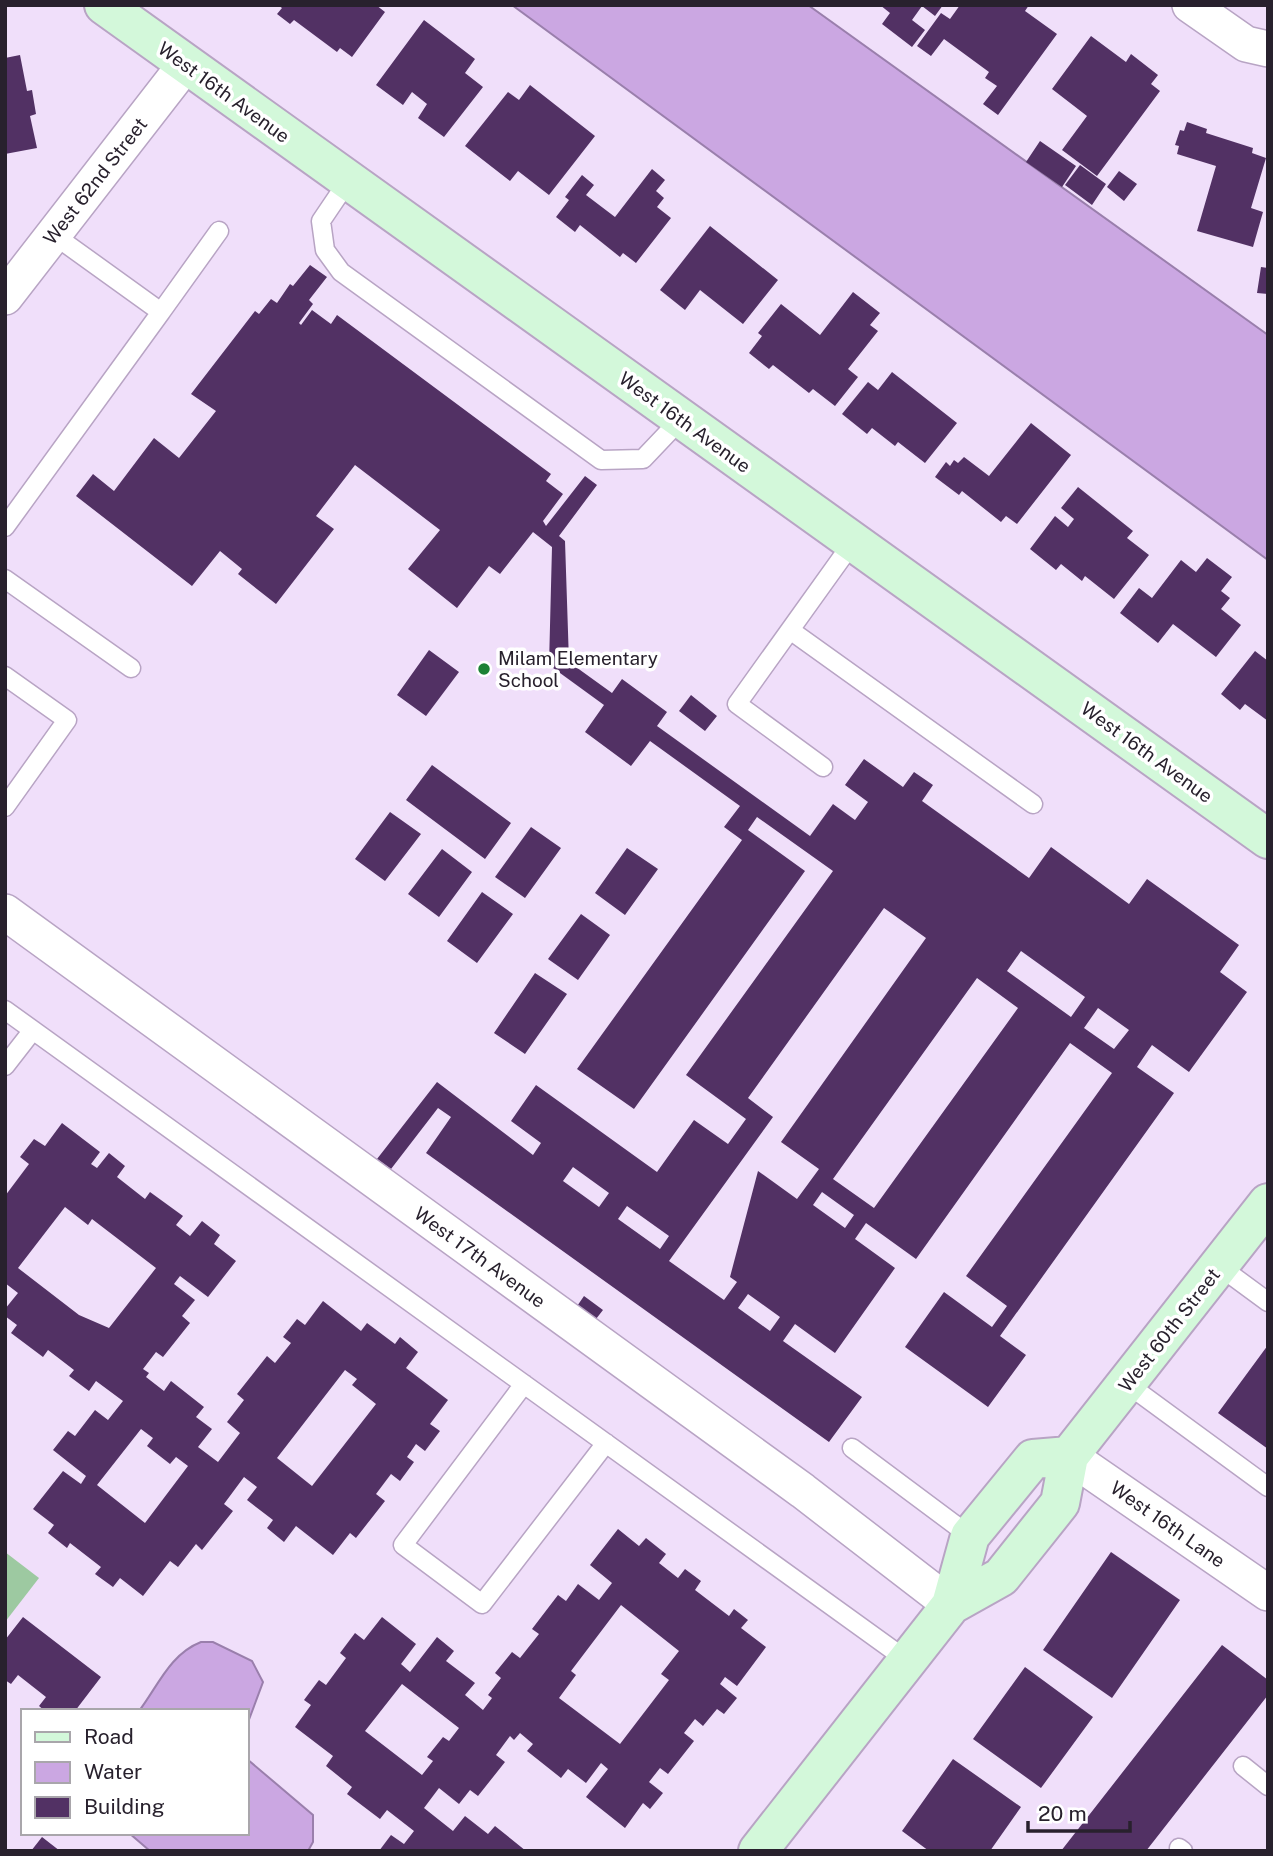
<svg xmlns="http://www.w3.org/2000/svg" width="1273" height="1856" viewBox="0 0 1273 1856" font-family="'Public Sans',sans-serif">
<rect width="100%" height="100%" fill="#f0dffa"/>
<path fill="#9dc9a1" d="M5,1552L39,1578L5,1622Z"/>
<path fill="#cba7e2" stroke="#9a7fac" stroke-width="2" d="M512,5H808L1268,335V560Z
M201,1642H213L252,1661L263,1682L247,1725V1711H139C158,1686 170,1654 201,1642Z
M247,1759L313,1815V1842L308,1851H150L129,1833H247Z"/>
<path fill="#523164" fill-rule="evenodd" d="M278,5H376L385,12L352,57L340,48L337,52L294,20L290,24L277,14L282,8Z
M880,5H943L935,16L922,6L912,20L925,30L912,47L882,24L890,13Z
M960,5H1029L1025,11L1057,34L998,115L983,104L997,86L985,78L989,72L944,39L931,56L917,46L941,13L950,19Z
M424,20L475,59L465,73L483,87L444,137L418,118L427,104L412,92L403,105L376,85Z
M1091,36L1126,62L1131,54L1158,75L1151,84L1160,91L1097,176L1062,150L1087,116L1052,89Z
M20,55L27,91L32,90L36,114L30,116L37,148L5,154V58Z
M530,85L595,136L549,195L518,171L510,181L465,146L508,92L519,100Z
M1187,122L1207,129L1206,133L1253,148L1252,153L1266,158L1251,208L1263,212L1253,247L1197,231L1216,166L1177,154L1179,146L1175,145L1180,130L1184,131Z
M1040,141L1076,166L1062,187L1026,162Z
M1080,165L1106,184L1092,205L1065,185Z
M652,169L665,180L656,191L664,198L657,207L671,218L636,263L623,253L620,257L580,225L575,232L556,217L569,200L565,197L582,175L594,185L586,195L615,217Z
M1119,171L1137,184L1124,201L1107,187Z
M710,226L778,280L743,324L700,290L685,310L660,290Z
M310,265L327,277L309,300L313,304L299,323L301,325L312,310L331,324L337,315L551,474L546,481L563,494L543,521L546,526L585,476L597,485L559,536L565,541L569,662L612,693L622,679L667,712L657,726L810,836L833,804L855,820L868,802L845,785L864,759L903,787L914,772L933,785L922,801L1029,878L1051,847L1129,904L1147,879L1239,945L1220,972L1247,992L1189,1072L1152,1045L1137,1067L1174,1093L1000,1336L1026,1355L988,1407L905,1347L944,1292L992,1327L1007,1306L966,1276L1112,1073L1070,1043L916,1259L866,1223L855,1239L895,1268L835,1353L795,1324L783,1341L862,1397L829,1442L426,1153L451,1117L438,1108L391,1169L377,1159L437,1082L533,1155L541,1143L511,1121L536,1085L657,1172L694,1120L728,1144L746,1119L686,1075L833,871L757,817L748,830L805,871L634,1109L577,1069L742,840L724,827L740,806L650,741L631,766L585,732L604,705L549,665L552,547L533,532L500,574L489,566L457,608L408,569L440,530L355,465L316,516L334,529L276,604L238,574L242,569L220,551L192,586L76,496L93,474L114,491L154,438L179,458L216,411L191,394L255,311L259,314L271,299L277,303L290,284L293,286ZM884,908L926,938L781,1142L819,1169L797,1199L758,1171L730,1277L737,1282L724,1300L669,1261L773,1117L748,1098ZM1021,951L1085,997L1071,1017L1007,971ZM977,978L1018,1008L874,1208L833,1179ZM1098,1008L1129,1030L1114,1049L1084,1028ZM573,1167L609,1193L599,1207L563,1181ZM822,1192L854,1215L845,1228L813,1205ZM627,1206L669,1236L660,1249L618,1219ZM748,1294L780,1317L770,1331L738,1308Z
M1261,267L1268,268V294L1257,293Z
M853,292L880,313L870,325L878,331L848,369L858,377L835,406L813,389L809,393L773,365L769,369L749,353L762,336L758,333L781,304L820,335Z
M892,372L957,423L925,463L898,442L895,446L872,428L867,434L842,414L868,382L878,390Z
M1031,423L1071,455L1017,524L1006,516L1001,522L962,491L959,495L935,477L946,462L950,466L954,460L958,463L964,457L989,476Z
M1078,487L1133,531L1127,538L1149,555L1114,599L1085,576L1082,581L1061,564L1056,570L1030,549L1055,516L1068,527L1074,519L1061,508Z
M1207,558L1232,577L1221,591L1230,598L1221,609L1241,625L1216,657L1173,624L1158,643L1120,613L1139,588L1152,598L1181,560L1196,572Z
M429,650L459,672L426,716L397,695Z
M1255,651L1268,661V721L1245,704L1240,710L1221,694Z
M691,695L717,716L705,731L679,711Z
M432,765L511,823L485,859L406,800Z
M390,812L421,834L385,881L355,859Z
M531,827L561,848L525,898L495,877Z
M627,848L658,869L625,915L595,893Z
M442,849L472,872L439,917L408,894Z
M482,892L513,914L477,963L447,941Z
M581,914L610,935L578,980L548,959Z
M535,973L567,994L525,1054L494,1033Z
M62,1123L100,1152L91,1164L97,1168L109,1153L125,1166L117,1177L145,1199L150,1192L183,1216L176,1225L190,1236L202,1221L220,1235L214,1244L236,1261L208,1297L180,1276L174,1284L195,1300L182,1316L190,1323L163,1357L156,1352L143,1369L149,1373L146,1377L164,1391L171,1381L204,1407L196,1417L212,1429L198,1447L218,1462L240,1433L227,1422L244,1400L237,1394L267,1356L275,1363L291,1343L283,1337L297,1319L305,1325L323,1301L361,1331L367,1323L395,1344L400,1337L418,1352L406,1368L448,1400L430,1424L440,1431L425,1451L416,1444L407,1457L414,1462L400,1481L391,1474L376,1494L385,1501L356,1538L350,1533L333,1555L296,1526L284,1542L267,1528L273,1520L247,1500L257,1487L244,1477L224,1504L233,1511L202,1550L196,1544L178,1567L170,1561L143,1596L120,1578L113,1587L95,1574L101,1567L70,1543L67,1548L48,1533L54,1525L33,1509L63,1471L81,1484L86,1476L53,1450L68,1431L75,1436L95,1410L108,1420L123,1401L96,1381L89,1391L69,1376L74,1370L48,1350L43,1357L11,1333L17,1325L5,1316V1309L18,1293L5,1283V1196L29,1164L20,1157L34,1139L45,1146ZM65,1207L88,1225L92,1219L156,1268L109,1328L79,1315L18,1268ZM345,1370L357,1379L352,1385L376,1404L312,1486L277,1458ZM141,1429L153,1438L147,1446L170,1464L176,1457L188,1466L145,1523L97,1485Z
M584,1296L603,1310L589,1328L571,1315Z
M1268,1345V1449L1218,1413Z
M618,1529L639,1546L646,1538L666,1554L659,1563L678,1578L685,1569L701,1581L695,1590L729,1616L734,1609L748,1620L741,1628L766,1647L737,1686L725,1677L720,1684L737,1698L724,1714L717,1709L703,1726L695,1719L684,1733L694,1741L668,1774L660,1768L649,1782L663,1793L650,1809L643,1803L625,1828L586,1797L608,1769L601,1763L586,1783L568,1769L561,1778L527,1751L533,1744L520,1733L514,1740L510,1736L496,1755L505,1762L478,1796L470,1790L459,1804L439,1788L424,1808L453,1831L465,1816L488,1834L495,1826L526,1851H379L391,1835L404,1844L414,1831L387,1810L380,1819L347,1794L352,1787L326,1766L333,1756L295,1727L311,1705L304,1700L319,1680L326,1685L346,1658L340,1653L355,1633L364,1640L382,1617L416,1644L401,1664L410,1672L437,1637L454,1651L446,1661L475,1683L465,1695L483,1710L492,1698L488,1695L501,1678L495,1673L512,1652L520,1658L539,1634L532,1629L558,1595L566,1601L578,1584L599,1600L612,1583L590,1565ZM621,1605L679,1651L661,1674L669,1680L620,1744L559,1698L576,1675L571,1671ZM402,1684L459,1728L449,1741L443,1737L427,1757L433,1761L422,1775L365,1731Z
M1111,1552L1180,1600L1112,1698L1043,1650Z
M23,1617L101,1677L75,1711H45L39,1706L46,1697L18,1675L11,1684L5,1680V1640Z
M1222,1645L1268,1680V1695L1146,1851H1061Z
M1025,1667L1093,1717L1041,1788L973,1739Z
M953,1759L1021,1807L990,1851H929L902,1831Z
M42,1837L60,1851H31Z"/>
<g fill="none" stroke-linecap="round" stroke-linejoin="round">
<defs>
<path id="lane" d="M348,181L321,221L325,250L341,272L601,460L643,459L681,419
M54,235L161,312L219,231
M5,527L161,312
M5,579L131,668
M790,630L1033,804
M5,676L67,720L5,807
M823,767L737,704L853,542
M5,1010L908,1661
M5,1066L33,1030
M1219,1266L1268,1302
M1126,1383L1268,1487
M524,1384L403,1545L482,1604L606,1443
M852,1448L970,1536
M1243,1766L1268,1786
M1179,1848L1183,1851"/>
<path id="street" d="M1190,5L1246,44L1268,49
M5,297L185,65
M5,912L803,1491L951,1605
M1069,1456L1268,1593"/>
<path id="secondary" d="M104,5L1268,839
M951,1605L970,1536L1033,1459L1069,1456
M758,1851L951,1605L1001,1577L1060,1503L1069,1456L1268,1203"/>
</defs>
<use href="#lane" stroke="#b8a4c4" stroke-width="21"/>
<use href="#street" stroke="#b8a4c4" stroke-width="38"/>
<use href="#secondary" stroke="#b8a4c4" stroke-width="42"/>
<use href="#lane" stroke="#fff" stroke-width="18"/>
<use href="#street" stroke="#fff" stroke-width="35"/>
<use href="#secondary" stroke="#d3f8da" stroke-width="38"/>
</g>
<circle fill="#1c8135" stroke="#fff" stroke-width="2.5" cx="484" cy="669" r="7"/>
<g text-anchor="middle" stroke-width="7" stroke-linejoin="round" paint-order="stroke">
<g font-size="19" fill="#28212d" stroke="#fff">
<text transform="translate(224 92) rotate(36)" y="7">West 16th Avenue</text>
<text transform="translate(95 181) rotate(-52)" y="7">West 62nd Street</text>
<text transform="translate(685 422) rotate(36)" y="7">West 16th Avenue</text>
<text transform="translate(1147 752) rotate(36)" y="7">West 16th Avenue</text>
<text transform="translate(480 1257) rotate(36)" y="7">West 17th Avenue</text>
<text transform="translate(1169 1330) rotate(-52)" y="7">West 60th Street</text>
<text transform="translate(1168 1524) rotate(35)" y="7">West 16th Lane</text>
</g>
<g font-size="19" fill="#28212d" stroke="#fff" text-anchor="start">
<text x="498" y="665">Milam Elementary<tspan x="498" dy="22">School</tspan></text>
</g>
</g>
<rect width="1273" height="1856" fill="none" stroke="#28212d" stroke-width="14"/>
<rect x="21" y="1709" width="228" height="126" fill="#ffffff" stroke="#a9a6ab" stroke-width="2"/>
<rect x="35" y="1732" width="35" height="10" fill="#d3f8da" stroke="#a9a6ab" stroke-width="2"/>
<text x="84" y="1744" font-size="21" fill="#28212d">Road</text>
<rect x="35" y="1762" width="35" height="21" fill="#cba7e2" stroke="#a9a6ab" stroke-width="2"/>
<text x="84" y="1779" font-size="21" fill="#28212d">Water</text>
<rect x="35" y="1797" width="35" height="21" fill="#523164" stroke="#a9a6ab" stroke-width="2"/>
<text x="84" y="1814" font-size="21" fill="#28212d">Building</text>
<path d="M1028 1821v10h102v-10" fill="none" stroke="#28212d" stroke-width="3.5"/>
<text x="1038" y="1821" font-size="21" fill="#28212d" stroke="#ffffff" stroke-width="5" paint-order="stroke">20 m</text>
</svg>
